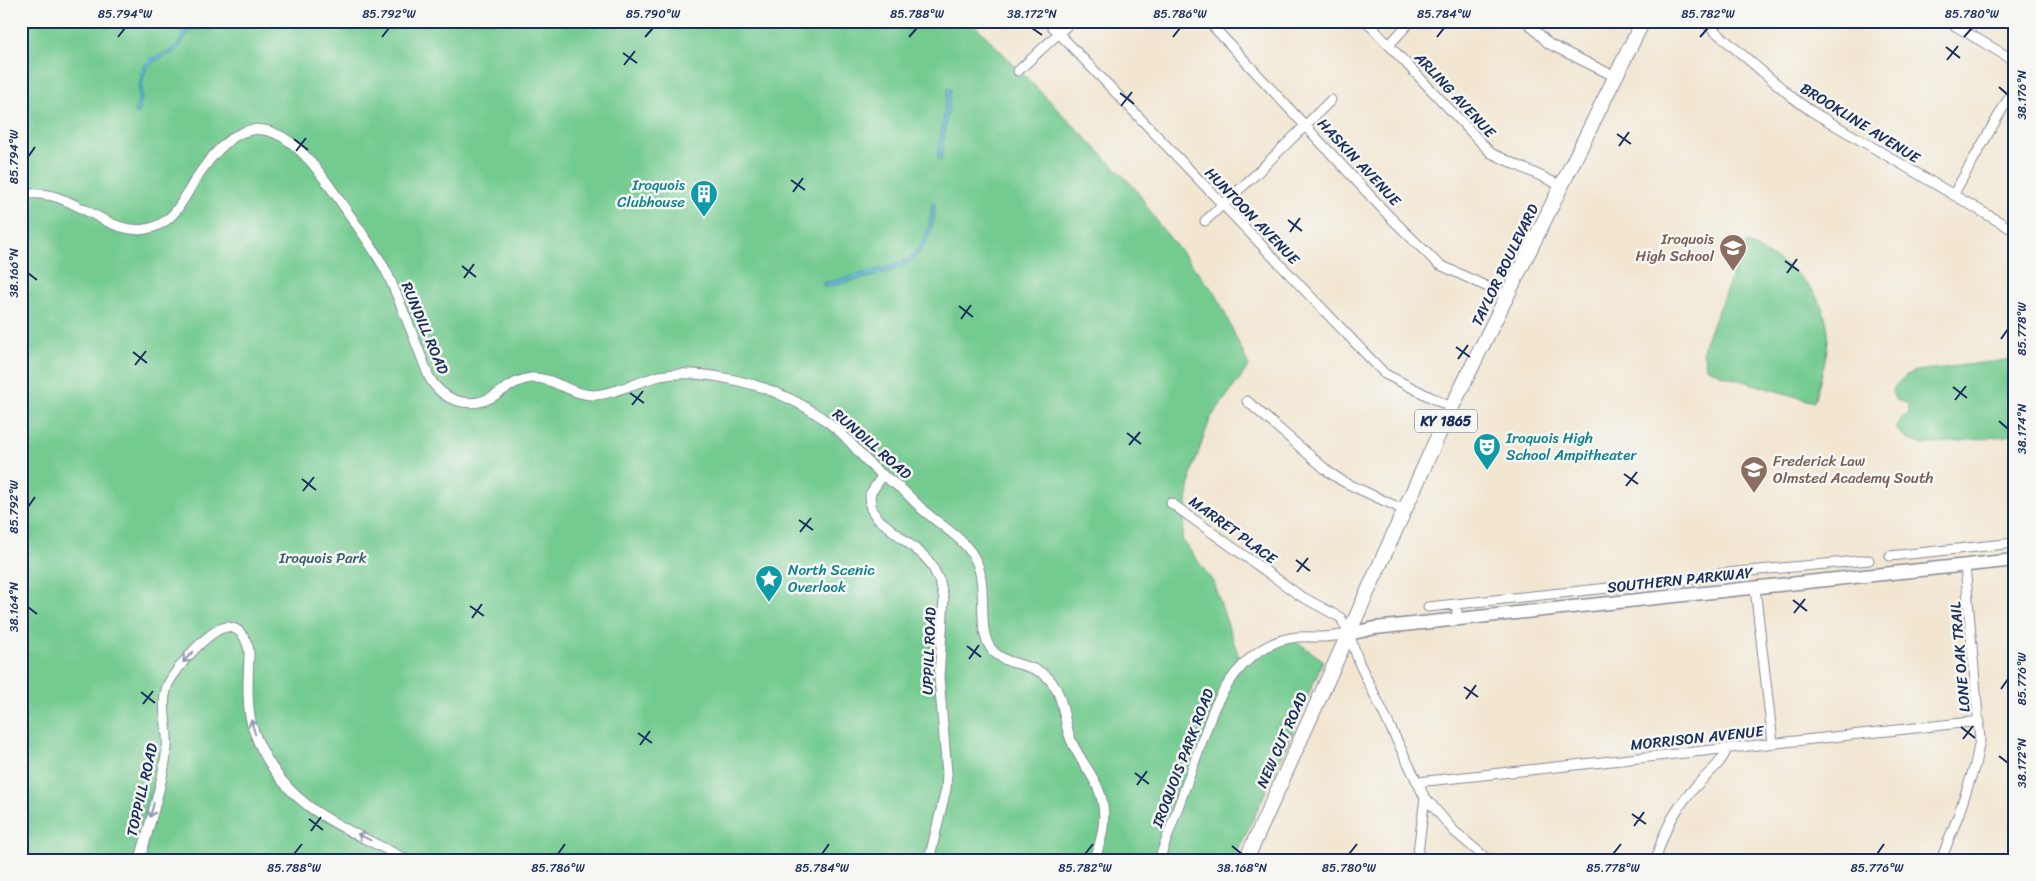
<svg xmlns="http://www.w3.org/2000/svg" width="2036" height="881" viewBox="0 0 2036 881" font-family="Sriracha,sans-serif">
<rect width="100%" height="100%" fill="#f6f6f2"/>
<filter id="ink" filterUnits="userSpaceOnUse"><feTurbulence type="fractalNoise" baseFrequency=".02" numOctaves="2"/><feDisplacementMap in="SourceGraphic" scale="10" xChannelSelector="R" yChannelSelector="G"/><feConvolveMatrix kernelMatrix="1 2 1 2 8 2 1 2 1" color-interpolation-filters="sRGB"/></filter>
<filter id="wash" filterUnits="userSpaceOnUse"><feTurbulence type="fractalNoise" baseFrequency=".0096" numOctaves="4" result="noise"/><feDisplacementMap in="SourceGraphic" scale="20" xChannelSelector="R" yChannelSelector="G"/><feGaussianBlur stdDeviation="1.12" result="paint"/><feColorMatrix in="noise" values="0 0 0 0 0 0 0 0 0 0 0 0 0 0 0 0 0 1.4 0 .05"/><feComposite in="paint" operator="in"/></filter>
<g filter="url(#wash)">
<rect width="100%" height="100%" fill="#f2e6d1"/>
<path fill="#73cb90" stroke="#477d77" d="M21,21H971L1135,188L1160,226L1216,294L1249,366L1210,419L1191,474L1182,539L1213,582L1242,666L1256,654L1294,640L1323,660L1290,739L1234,860H21V92L26,95L21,83Z
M1746,242C1784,264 1822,281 1828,331C1830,347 1819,385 1814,402L1722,375L1706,367L1703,351L1705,342Z
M2015,359V435L1923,445L1907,439L1895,428L1903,417L1909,414L1908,404L1896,400L1892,393L1895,386L1905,376L1916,371Z"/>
<path fill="#5db9db" stroke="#3c749c" d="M196,21H199L196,29C180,37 186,42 175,51C167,57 157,58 151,64C137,76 145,98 139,113L136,114C134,109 138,106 138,101C140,80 138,61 162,54C167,52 174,50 178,44C181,41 180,37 183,34C188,29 194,29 196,21Z
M948,88L951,89L941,160L938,158V153Z
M932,203L935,204C932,277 880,272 825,287L823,285V283C838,280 854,276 869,272C914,263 928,250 932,203Z"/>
</g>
<g filter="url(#ink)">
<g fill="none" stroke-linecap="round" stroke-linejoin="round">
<defs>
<path id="minor" d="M1047,21L1385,374L1452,408
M1208,21L1389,216L1438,264L1507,296
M1366,21L1491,153L1562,186
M1526,21L1549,44L1616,77
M1703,21L1792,97L1811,111L2015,231
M1947,21L2015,61
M1389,45L1411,21
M1018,71L1072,21
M21,195C72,185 104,236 146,229C174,224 182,201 195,180C204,166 214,153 227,142C277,99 322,176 347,211C361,232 377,252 388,275C403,308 416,343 429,377C442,400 468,410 492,397C505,390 516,379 532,378C554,377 571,395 593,395C616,394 638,381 660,376C685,371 714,375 739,381C775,389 812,407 840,432C852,443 862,457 874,468C884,477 895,483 905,492C911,498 917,504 923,510C941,526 965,538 976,561C989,587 975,633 993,651C1007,666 1031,663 1046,676C1065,692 1062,719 1071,740C1080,762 1100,781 1103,806C1106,825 1100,842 1095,860
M1953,195L2015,87
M1205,221L1254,176L1331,100
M1247,401L1330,473L1344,482L1404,510
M883,475L870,494L871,509L877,518L923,555L931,564L940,582L944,599L939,678L947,773L946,789L929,860
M1171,503L1299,595L1341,618L1349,634L1360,665L1424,796L1454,831L1488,860
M1890,556L2015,543
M1716,574L1869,560
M1755,588L1773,743
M1428,607L1456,604
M1458,620L1456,604L1703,578
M1418,782L1980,721
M140,860C149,824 163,784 167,748C169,728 160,706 167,687C172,672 211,626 228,627C241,628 247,640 249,651C249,672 246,695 250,716C252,731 259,745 267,759C300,816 352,830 407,860
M1159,860L1214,708C1230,676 1254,644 1291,638C1301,636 1312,637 1322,637C1331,637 1340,635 1349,634
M1417,860L1425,797
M1656,860C1663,830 1676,807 1697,785C1708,773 1722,764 1727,748
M1941,860L1958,816L1975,765L1980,740L1965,565"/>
<path id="secondary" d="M1349,634L1375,628L2015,560"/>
<path id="primary" d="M1246,860L1443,425L1643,21"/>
</defs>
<use href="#minor" stroke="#868a98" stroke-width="11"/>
<use href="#secondary" stroke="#868a98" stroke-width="15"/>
<use href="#primary" stroke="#868a98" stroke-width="16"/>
<use href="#minor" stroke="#fff" stroke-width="9"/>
<use href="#secondary" stroke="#fff" stroke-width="12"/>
<use href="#primary" stroke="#fff" stroke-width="14"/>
</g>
<defs><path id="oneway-shaft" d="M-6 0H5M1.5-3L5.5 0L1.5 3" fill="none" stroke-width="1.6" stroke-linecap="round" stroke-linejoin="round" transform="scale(1.25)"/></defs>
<g stroke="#8d97ae">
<use href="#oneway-shaft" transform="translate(188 657) rotate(134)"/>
<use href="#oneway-shaft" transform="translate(253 727) rotate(-107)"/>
<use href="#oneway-shaft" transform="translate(152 810) rotate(104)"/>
<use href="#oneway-shaft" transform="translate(364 837) rotate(-153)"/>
</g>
</g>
<path fill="none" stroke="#1b2f5e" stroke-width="2" d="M1032,28L1042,35M118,37L125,28M382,37L389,28M645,37L653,28M909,37L917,28M1173,37L1180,28M1437,37L1444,28M1700,37L1708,28M1964,37L1972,28M1946,47L1960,58M623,53L637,63M1947,60L1958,46M624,65L635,51M1999,87L2008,95M1120,93L1134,104M1121,106L1132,92M1617,134L1631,144M294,139L308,150M1619,146L1629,132M296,151L306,138M28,157L35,147M791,180L805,190M793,192L803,178M1288,220L1302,231M1290,232L1300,218M1785,261L1799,271M462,266L476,277M28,273L37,280M1787,273L1797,259M464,278L474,264M959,306L973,317M961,319L971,305M2001,339L2008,329M1456,347L1470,357M133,352L147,363M1458,359L1468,345M135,365L146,351M1953,387L1967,398M630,393L644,403M1955,400L1966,386M632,405L643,391M1999,421L2008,429M1127,433L1141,444M1129,445L1140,432M1624,474L1638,484M302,479L316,490M1626,486L1637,472M303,491L314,477M28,507L35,497M799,520L813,530M800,532L811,518M1296,560L1310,571M1297,572L1308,558M1793,600L1807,611M470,606L484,616M28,607L37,614M1794,613L1805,599M472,618L482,604M967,646L981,657M969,659L979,645M1464,687L1478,697M2001,689L2008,679M141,692L155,703M1466,699L1476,685M143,704L153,691M1961,727L1975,738M638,733L652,743M1963,739L1973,726M640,745L650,731M1999,756L2008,763M1135,773L1149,784M1137,785L1147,771M1632,814L1646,824M309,819L323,830M1634,826L1644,812M311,831L321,817M1232,846L1242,854M294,854L302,844M558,854L565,844M822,854L829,844M1085,854L1093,844M1349,854L1357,844M1613,854L1621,844M1877,854L1884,844"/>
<defs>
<symbol id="building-pin" viewBox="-11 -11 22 30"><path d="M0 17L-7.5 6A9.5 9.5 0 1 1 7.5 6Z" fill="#0f9aa8" stroke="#f6f6f2"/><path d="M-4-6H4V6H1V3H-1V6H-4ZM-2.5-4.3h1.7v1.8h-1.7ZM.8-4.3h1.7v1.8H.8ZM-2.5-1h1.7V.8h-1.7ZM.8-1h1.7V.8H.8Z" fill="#fff"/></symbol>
<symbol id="school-pin" viewBox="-11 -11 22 30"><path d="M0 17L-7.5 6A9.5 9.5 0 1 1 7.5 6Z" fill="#8d6e63" stroke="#f6f6f2"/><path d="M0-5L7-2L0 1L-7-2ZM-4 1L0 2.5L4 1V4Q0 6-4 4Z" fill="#fff"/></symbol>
<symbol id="theatre-pin" viewBox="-11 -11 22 30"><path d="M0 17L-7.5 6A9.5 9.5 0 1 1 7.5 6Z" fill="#0f9aa8" stroke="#f6f6f2"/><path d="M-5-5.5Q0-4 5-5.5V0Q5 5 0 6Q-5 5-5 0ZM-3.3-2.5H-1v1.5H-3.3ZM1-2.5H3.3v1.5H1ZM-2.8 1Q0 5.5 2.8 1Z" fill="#fff"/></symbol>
<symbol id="sight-pin" viewBox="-11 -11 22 30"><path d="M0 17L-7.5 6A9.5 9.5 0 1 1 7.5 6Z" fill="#0f9aa8" stroke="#f6f6f2"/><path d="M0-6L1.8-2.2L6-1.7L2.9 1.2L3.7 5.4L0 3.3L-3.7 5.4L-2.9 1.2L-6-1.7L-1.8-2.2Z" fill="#fff"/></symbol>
</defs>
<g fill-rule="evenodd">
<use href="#building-pin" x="688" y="178" width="32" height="43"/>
<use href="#school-pin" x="1717" y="232" width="32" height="43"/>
<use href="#theatre-pin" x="1471" y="431" width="32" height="43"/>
<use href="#school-pin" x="1738" y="454" width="32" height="43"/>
<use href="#sight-pin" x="753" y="563" width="32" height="43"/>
</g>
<g text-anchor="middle" stroke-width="5" stroke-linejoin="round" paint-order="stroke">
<rect fill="#f6f6f2" stroke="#5d6b8a" stroke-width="1" x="1415" y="409.5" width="62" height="23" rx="4"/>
<g font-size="14" font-weight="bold" fill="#1b2f5e">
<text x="1446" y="426">KY 1865</text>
</g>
<g font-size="15" fill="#1b2f5e" stroke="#f6f6f2">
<text transform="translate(1455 95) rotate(47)" y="5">ARLING AVENUE</text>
<text transform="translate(1860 123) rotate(32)" y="5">BROOKLINE AVENUE</text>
<text transform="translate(1359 162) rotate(47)" y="5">HASKIN AVENUE</text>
<text transform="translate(1252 216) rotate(46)" y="5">HUNTOON AVENUE</text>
<text transform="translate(1505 265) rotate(-64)" y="5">TAYLOR BOULEVARD</text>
<text transform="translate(425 328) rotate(67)" y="5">RUNDILL ROAD</text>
<text transform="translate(872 444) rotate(41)" y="5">RUNDILL ROAD</text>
<text transform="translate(1233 530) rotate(36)" y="5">MARRET PLACE</text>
<text transform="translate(1680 580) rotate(-6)" y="5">SOUTHERN PARKWAY</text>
<text transform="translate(929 651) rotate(-88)" y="5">UPPILL ROAD</text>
<text transform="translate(1960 657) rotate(-95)" y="5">LONE OAK TRAIL</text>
<text transform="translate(1697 738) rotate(-6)" y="5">MORRISON AVENUE</text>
<text transform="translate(1282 740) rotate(-66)" y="5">NEW CUT ROAD</text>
<text transform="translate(1183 758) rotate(-69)" y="5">IROQUOIS PARK ROAD</text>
<text transform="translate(142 790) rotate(-77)" y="5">TOPPILL ROAD</text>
</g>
<g font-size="15" fill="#0d838f" stroke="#f6f6f2" text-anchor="start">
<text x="685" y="190" text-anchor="end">Iroquois<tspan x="685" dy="17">Clubhouse</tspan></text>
<text x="1506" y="443">Iroquois High<tspan x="1506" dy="17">School Ampitheater</tspan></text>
<text x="788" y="575">North Scenic<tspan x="788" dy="17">Overlook</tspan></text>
</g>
<g font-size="15" fill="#785e54" stroke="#f6f6f2" text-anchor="end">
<text x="1714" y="244">Iroquois<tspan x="1714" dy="17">High School</tspan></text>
<text x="1773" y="466" text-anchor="start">Frederick Law<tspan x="1773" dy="17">Olmsted Academy South</tspan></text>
</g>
<g font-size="15" fill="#355e6d" stroke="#f6f6f2">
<text x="323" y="563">Iroquois Park</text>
</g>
</g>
<rect width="2036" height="881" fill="none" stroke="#f6f6f2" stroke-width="55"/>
<rect x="28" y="28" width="1980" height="826" fill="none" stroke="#1b2f5e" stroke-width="2"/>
<g font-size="12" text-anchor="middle" fill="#1b2f5e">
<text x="125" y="18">85.794°W</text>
<text x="389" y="18">85.792°W</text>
<text x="653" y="18">85.790°W</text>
<text x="917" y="18">85.788°W</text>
<text x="1032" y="18">38.172°N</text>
<text x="1180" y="18">85.786°W</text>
<text x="1444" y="18">85.784°W</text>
<text x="1708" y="18">85.782°W</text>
<text x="1972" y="18">85.780°W</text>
<text transform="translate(2022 95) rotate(-90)" y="4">38.176°N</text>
<text transform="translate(14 157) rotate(-90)" y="4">85.794°W</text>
<text transform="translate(14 273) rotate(-90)" y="4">38.166°N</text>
<text transform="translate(2022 329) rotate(-90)" y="4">85.778°W</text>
<text transform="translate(2022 429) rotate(-90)" y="4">38.174°N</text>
<text transform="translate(14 507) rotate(-90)" y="4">85.792°W</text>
<text transform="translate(14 607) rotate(-90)" y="4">38.164°N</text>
<text transform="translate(2022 679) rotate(-90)" y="4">85.776°W</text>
<text transform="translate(2022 763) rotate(-90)" y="4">38.172°N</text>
<text x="294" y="872">85.788°W</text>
<text x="558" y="872">85.786°W</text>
<text x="822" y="872">85.784°W</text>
<text x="1085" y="872">85.782°W</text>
<text x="1242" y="872">38.168°N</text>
<text x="1349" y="872">85.780°W</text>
<text x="1613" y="872">85.778°W</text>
<text x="1877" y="872">85.776°W</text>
</g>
</svg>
